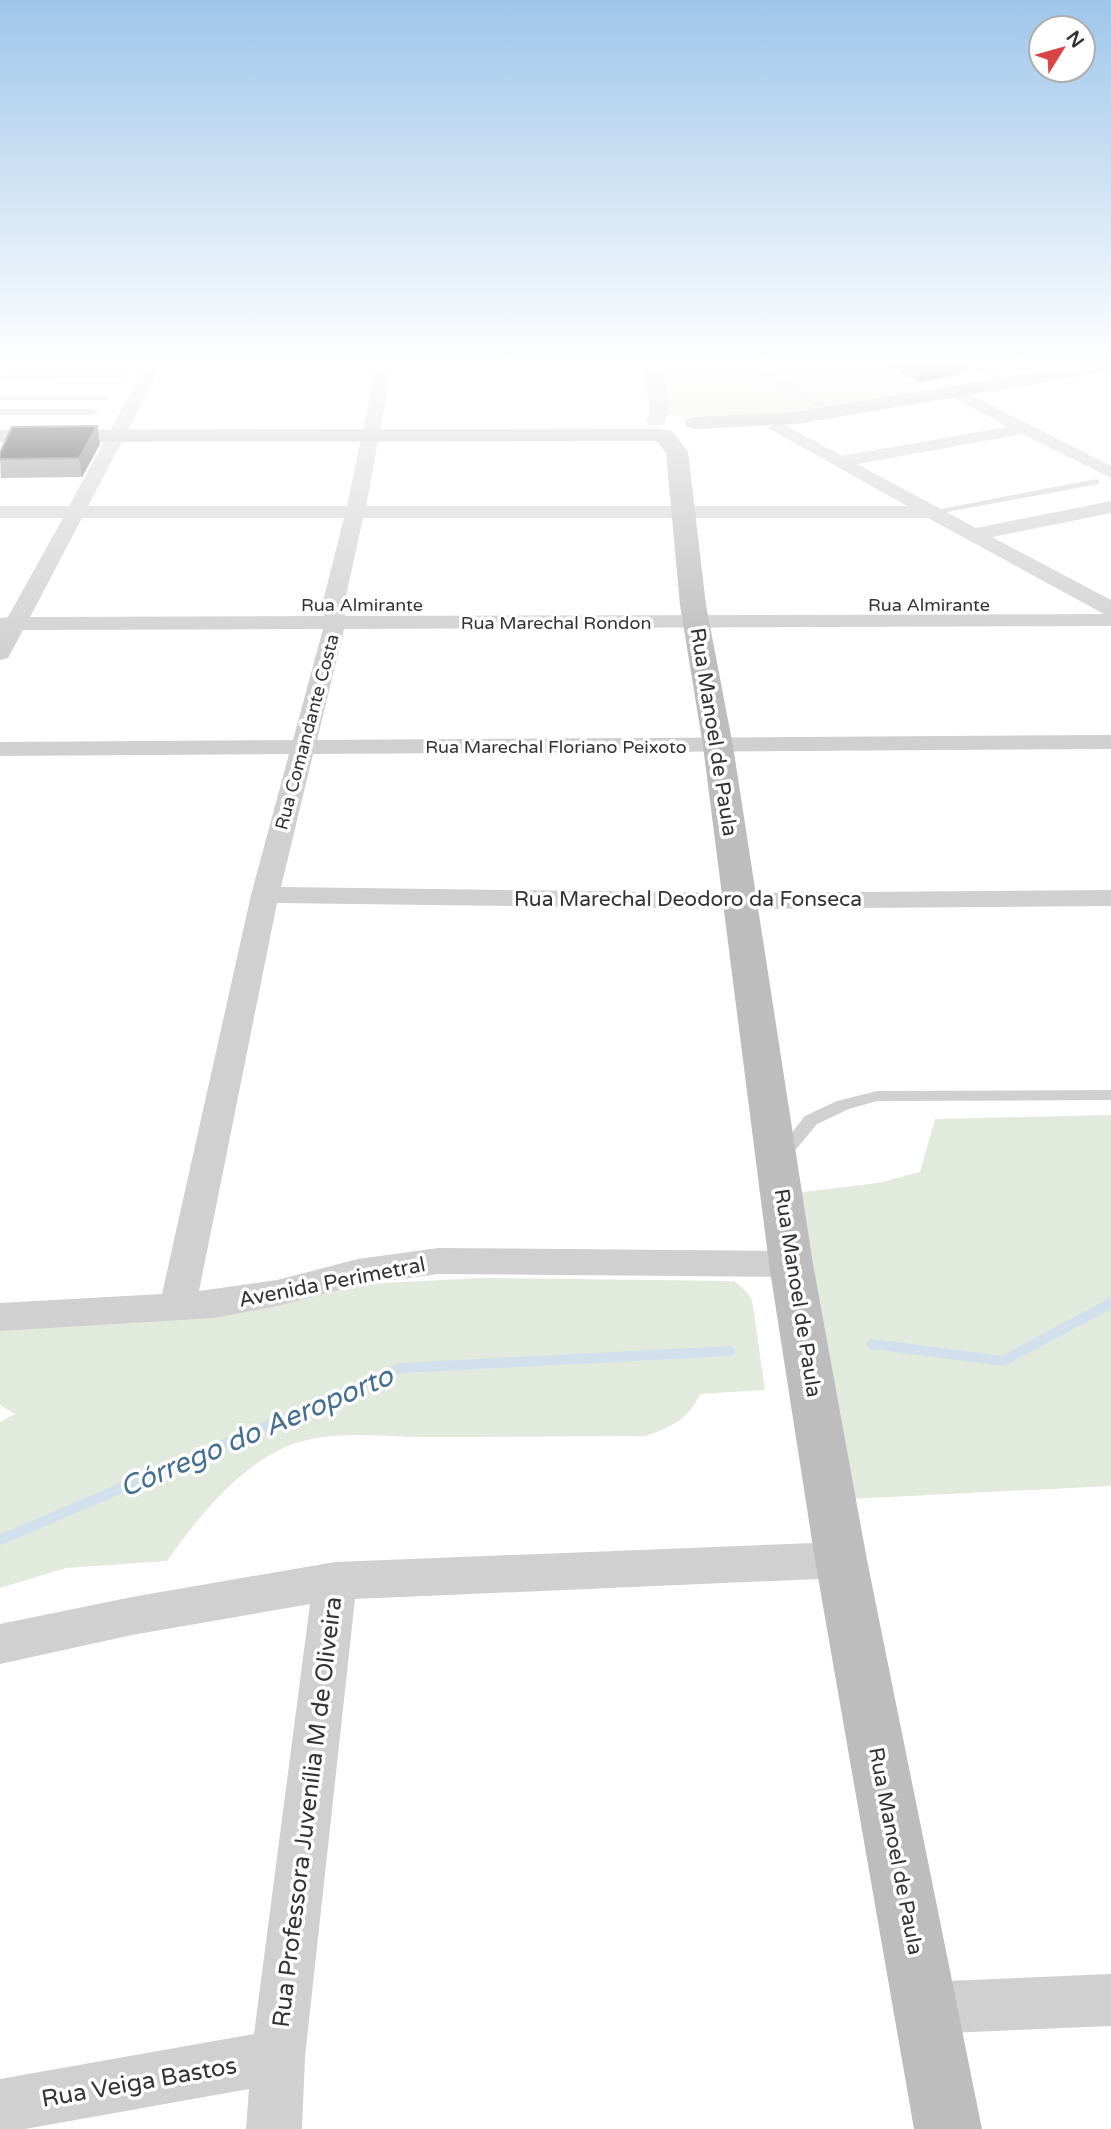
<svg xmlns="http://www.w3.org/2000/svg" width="1111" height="2129" viewBox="0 0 1111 2129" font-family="'Varela Round',sans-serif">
<rect width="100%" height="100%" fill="#fff"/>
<path fill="#e2e9dd" d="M656,362H874L929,391C852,403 736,430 661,413Z
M1111,1115V1486L849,1499L795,1193L878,1183L920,1172L935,1119Z
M481,1278L734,1281L746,1291L752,1300L765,1390L700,1394C688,1420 671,1427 645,1436C574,1436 503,1437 432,1437C380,1438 323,1426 275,1452C230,1477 196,1520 167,1561L66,1568L0,1588V1422L15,1414L0,1405V1325L345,1285Z"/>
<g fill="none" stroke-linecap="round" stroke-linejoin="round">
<path stroke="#d1e0ec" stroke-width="10" d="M872,1344L1003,1361L1111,1303
M0,1540L401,1368L730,1351"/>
<path fill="#d0d0d0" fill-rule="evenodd" d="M743,362H752L812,398L839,411C826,418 756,373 743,362Z
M962,362H972L1011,382L1004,384Z
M126,374L123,378L0,379V375Z
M0,396H106L110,398L106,400H0Z
M0,409H94L98,412L94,415H0Z
M1096,479L1099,480V484L930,515L925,512Z
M1111,1090V1100L877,1101L849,1109L817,1124L788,1159H776L774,1155L805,1116L837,1101L877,1091Z"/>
<path fill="#d0d0d0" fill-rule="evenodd" d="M0,362H243L235,367H161L88,506H347L377,362H393L366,506H907L768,428L777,423L783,424L842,456L1007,427L955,398L963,393L969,394L1111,466V478L1022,434L857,464L976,528L1111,501V513L992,537L1111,600V626L344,629L317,740L1111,735V749L313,754L281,887L740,893L1111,890V906L740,909L277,903L199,1291L277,1280L358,1259L438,1248L791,1251L804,1255L809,1264L804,1273L791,1277L438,1274L358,1285L277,1306L214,1318L0,1331V1303L162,1294L251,895L289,754L0,756V742L293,740L323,629L23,630L8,658L0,660V618L8,617L63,518H0V506H69L145,367L0,368ZM82,518H344L322,605L324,616L30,617ZM363,518H928L1104,614L345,616L344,605Z
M841,1542L856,1547L862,1560L856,1573L841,1578L355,1599L305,2057L302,2129H246L249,2089L25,2129H0V2079L254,2034L310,1604L132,1635L0,1664V1624L132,1597L335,1562Z
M1111,1974V2026L925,2034L906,2027L899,2008L906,1989L925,1982Z"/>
<path fill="#d0d0d0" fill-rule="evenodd" d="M642,362H662L670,410L663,425H649L646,421L650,410Z"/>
<path fill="#bdbdbd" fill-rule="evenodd" d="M1095,362H1111V371L796,424L694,429L687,427L684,423L687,419L694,417L796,412Z
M658,429L672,431L688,452L706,605L733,746L813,1264L867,1560L982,2129H914L815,1560L769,1264L703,746L680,605L666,453L657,441L0,442V430Z"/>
</g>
<path fill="#8c8c8c" d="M880,362H969L967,371L961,372L960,375L918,382Z
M97,426L100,444L82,477L1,478L0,459Z"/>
<path fill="#5f5f5f" d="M921,362H969L967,371L961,372L960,375L918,382Z
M97,426L100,444L82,477L79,458Z"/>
<path fill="#1a1a1a" stroke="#5f5f5f" stroke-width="2" d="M97,426L79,458L0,459V453L12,427Z"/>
<linearGradient id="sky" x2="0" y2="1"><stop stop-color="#9fc6ea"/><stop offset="0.55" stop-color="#fff"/><stop offset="1" stop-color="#fff" stop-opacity="0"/></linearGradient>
<rect width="1111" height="660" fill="url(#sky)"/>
<g text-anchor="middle" stroke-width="7" stroke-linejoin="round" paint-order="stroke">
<g font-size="18" fill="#333" stroke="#fff">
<text x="362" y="611">Rua Almirante</text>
<text x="929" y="611">Rua Almirante</text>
<text x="556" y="629">Rua Marechal Rondon</text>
<text transform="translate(307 732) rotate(-75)" y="6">Rua Comandante Costa</text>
<text x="556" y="753">Rua Marechal Floriano Peixoto</text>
</g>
<g font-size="21" fill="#333" stroke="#fff">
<text transform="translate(714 732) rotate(81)" y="7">Rua Manoel de Paula</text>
<text x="688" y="906">Rua Marechal Deodoro da Fonseca</text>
<text transform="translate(332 1282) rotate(-11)" y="7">Avenida Perimetral</text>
<text transform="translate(798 1293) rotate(81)" y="7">Rua Manoel de Paula</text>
<text transform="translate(896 1851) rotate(79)" y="7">Rua Manoel de Paula</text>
</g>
<g font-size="24" fill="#333" stroke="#fff">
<text transform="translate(307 1812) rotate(-83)" y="8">Rua Professora Juvenília M de Oliveira</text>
<text transform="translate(139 2082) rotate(-10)" y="8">Rua Veiga Bastos</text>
</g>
<g font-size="28" font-style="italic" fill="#456f91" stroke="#fff">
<text transform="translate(256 1431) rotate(-23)" y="10">Córrego do Aeroporto</text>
</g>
</g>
<g transform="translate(1062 49) rotate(53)"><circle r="33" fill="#ffffff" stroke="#adadad" stroke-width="2"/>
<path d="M0-5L12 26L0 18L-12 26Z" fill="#da4446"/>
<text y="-10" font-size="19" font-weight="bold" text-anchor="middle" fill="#333333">N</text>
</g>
</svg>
